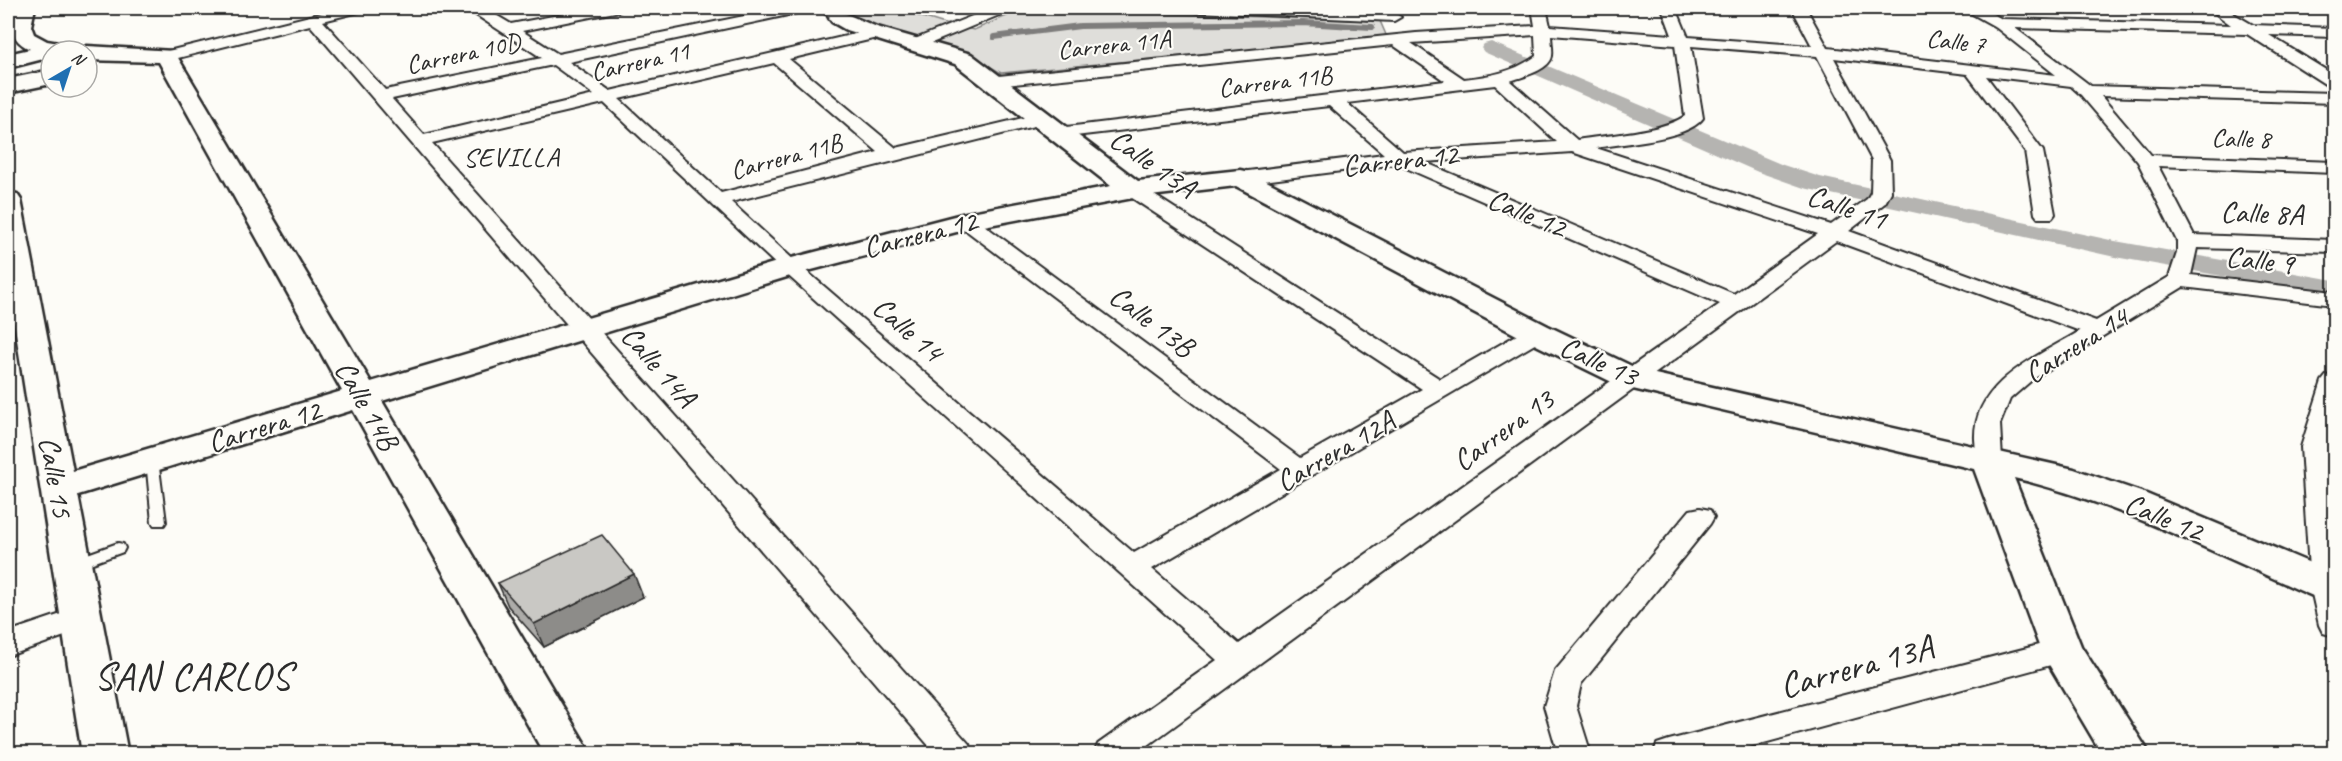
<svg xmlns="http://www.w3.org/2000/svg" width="2342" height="761" viewBox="0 0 2342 761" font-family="Caveat,sans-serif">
<rect width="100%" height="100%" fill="#fdfcf7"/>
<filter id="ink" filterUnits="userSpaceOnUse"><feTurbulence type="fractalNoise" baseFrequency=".0167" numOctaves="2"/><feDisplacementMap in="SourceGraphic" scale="12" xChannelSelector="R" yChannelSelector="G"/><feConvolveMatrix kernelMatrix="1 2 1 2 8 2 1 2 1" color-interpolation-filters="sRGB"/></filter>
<g filter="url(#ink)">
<path fill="#dfdeda" stroke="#858482" stroke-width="1.5" d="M834,8H893L945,24L974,30L1023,9L1380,21L1387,37L1001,73L966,52L909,36L876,30Z"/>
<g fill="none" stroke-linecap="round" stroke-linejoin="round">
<path stroke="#7e7d7b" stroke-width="6" d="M994,37L1080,26L1303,23L1372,27"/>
<path fill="#b5b4b1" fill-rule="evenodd" d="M1491,42L1783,165L1820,177L2115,241L2334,280V296L2115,257L1804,188L1758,172L1484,52L1481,48L1484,44Z"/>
<defs>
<path id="lane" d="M152,456L158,460L166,522L164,525H154L152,522L146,460Z
M118,543L123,544L125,548L123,552L76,569L71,568L69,564L71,560Z"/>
<path id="street" d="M342,8H365L363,11L323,21L385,90L542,58L470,11L468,8H484L511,24L595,8H622L620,11L615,12L522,31L558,54L783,8H809L807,11L802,12L569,62L610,91L872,30L880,35L877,38L789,59L896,148L1040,114L1046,115L1049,119L1046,123L731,202L797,263L1134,553L1281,469L959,225L956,221L959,217H973L1300,458L1422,389L1126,194L1123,190L1126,186H1140L1440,379L1529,328L1537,326L1545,328L1548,333L1545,338L1152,569L1239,644L1720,304L1397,164L1240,184L1233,182L1231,178L1233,174L1240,172L1384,154L1329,106L1058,138L1052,137L1049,133L1052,129L1058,128L1445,81L1393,45L995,86L989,85L987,81L989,77L1416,33L1535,26L1532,8H1546L1550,26L1672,35L1662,8H1676L1688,37L1812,46L1792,8H1806L1828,48L2056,75L1994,26L1967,11L1965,8H1982L2002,19L2231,25L2208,8H2224L2253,25L2334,28V37L2269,35L2334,75V87L2328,86L2247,34L2015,28L2091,86L2334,93V103L2101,96L2151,155L2334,162V173L2158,166L2194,235L2334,240V252L2197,248L2191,275L2334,292V305L2183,287L2033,379L2010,399L2000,424L2002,460L1998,466L1989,468L1980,466C1975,458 1976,449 1975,439C1973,382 2039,356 2080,331L1836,241L1136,754H1094L1098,744L1217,660L783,271L604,103L432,143L969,744L973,754H936L310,25L166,61L158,56L160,53ZM1535,35L1536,56C1514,72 1491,76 1464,79L1411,43ZM1551,35L1675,45L1685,116C1662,132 1606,135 1577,140L1510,81C1522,77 1550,70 1552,56C1553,49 1551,42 1551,35ZM1691,46L1817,56L1872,160L1871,192L1867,199L1831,225L1596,148C1622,143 1687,140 1703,118ZM1834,58L1967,74L2025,151L2035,214L2038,218H2052L2055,214L2043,151L1986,76L2071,86L2081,95L2138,162L2177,241V253L2169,277L2096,321L1849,231L1885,203L1891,192L1890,160ZM774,63L878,152L721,193L619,99ZM553,65L594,95L424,135L392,99ZM1495,85L1557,142L1403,152L1347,103ZM1572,152L1818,234L1734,294L1424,162Z
M817,8H833L847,18L839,23Z
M992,8H1011L1009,11L922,47L916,49L908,44L910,41Z
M1189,8H1283L1394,13L1401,17L1394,21L1196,12Z
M2334,374V421L2327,447L2334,530V636L2323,633L2319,625L2310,585L2301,447L2322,381L2326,376Z
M1700,508L1710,510L1714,517L1710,524L1581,684L1576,706L1591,754H1558L1544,706L1555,671L1690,510Z
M82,607L93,610L97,618L93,626L8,656V632Z
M2062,639L2073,643L2077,651L2073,659L1723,754H1653L1657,744L1669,740Z"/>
<path id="secondary" d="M15,8H35L31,26L34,34L47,41L76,46L78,50L87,46L174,51L371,382L780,261L966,213L1111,186L955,64L846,30L832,22L829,18L832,14L839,12L846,14L877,27L971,54L1138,181L1240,170L1249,172L1548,326L1642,371L2074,469L2144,493L2334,573V604L2320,599C2220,556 2120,503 2014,478L2081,646L2150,754H2102L2041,651L1974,469L1620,386L1526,340L1236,186L1133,198L968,229L800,273L382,401L591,754H544L353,410L78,495L128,754H82L8,282V192L17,194L21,200L73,471L342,391L159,62L87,60V51H51V57L8,68V54L30,49C10,40 10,26 15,8Z
M51,70V84L8,93V79Z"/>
</defs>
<use href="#lane" stroke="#2b2b2b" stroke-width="4"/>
<use href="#street" stroke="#2b2b2b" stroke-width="4"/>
<use href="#secondary" stroke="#2b2b2b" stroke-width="5"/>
<use href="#lane" fill="#fdfcf7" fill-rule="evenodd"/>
<use href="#street" fill="#fdfcf7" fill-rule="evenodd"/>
<use href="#secondary" fill="#fdfcf7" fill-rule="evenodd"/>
</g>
<path fill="#adaca9" stroke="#2b2b2b" stroke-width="1.5" d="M498,583L643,597L544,647L508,606Z"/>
<path fill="#8d8c89" stroke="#2b2b2b" stroke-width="1.5" d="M634,574L643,597L544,647L534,624Z"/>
<path fill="#c9c8c4" stroke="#2b2b2b" stroke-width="1.5" d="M602,535L634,574L534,624L498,583Z"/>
</g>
<g text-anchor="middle" stroke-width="4.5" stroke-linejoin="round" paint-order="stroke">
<g font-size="26" fill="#2b2b2b" stroke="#fdfcf7">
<text transform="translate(1956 41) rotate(7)" y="9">Calle 7</text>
<text transform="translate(1114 44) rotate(-6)" y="9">Carrera 11A</text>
<text transform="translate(463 53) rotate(-12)" y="9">Carrera 10D</text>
<text transform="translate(640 61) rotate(-13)" y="9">Carrera 11</text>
<text transform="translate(1275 81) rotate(-7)" y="9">Carrera 11B</text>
<text transform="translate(2241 138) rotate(2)" y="9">Calle 8</text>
<text transform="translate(786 156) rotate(-15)" y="9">Carrera 11B</text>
</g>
<g font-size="27" letter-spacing="1.5" fill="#2b2b2b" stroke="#fdfcf7">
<text x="512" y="166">SEVILLA</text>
</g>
<g font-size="30" fill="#2b2b2b" stroke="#fdfcf7">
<text transform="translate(1400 160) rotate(-6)" y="10">Carrera 12</text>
<text transform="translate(1153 163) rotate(35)" y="10">Calle 13A</text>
<text transform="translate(1847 207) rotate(19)" y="10">Calle 11</text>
<text transform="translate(1527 213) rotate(23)" y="10">Calle 12</text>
<text transform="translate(2262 213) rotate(2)" y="10">Calle 8A</text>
<text transform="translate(920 234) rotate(-14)" y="10">Carrera 12</text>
<text transform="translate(2260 260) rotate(7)" y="10">Calle 9</text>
<text transform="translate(1152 321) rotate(37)" y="10">Calle 13B</text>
<text transform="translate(908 329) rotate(41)" y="10">Calle 14</text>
<text transform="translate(2076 345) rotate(-32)" y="10">Carrera 14</text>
<text transform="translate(1599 361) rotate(24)" y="10">Calle 13</text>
<text transform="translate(659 366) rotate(49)" y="10">Calle 14A</text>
<text transform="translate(367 405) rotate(60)" y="10">Calle 14B</text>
<text transform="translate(264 426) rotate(-17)" y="10">Carrera 12</text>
<text transform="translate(1503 430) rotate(-36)" y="10">Carrera 13</text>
<text transform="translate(1335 451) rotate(-30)" y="10">Carrera 12A</text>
<text transform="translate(56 477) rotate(80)" y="10">Calle 15</text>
<text transform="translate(2164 517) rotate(22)" y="10">Calle 12</text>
</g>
<g font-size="36" fill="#2b2b2b" stroke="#fdfcf7">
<text transform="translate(1856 665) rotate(-15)" y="13">Carrera 13A</text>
</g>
<g font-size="39" letter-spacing="1.5" fill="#2b2b2b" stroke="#fdfcf7">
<text x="193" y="689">SAN CARLOS</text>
</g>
</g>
<rect width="2342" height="761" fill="none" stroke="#fdfcf7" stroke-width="30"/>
<rect x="15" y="15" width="2312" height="731" fill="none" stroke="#2b2b2b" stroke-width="2" filter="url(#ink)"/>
<g transform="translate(69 69) rotate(39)"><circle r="28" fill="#fdfcf7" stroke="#a9a8a5" stroke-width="1.5"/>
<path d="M0-4.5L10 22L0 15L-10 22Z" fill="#1f6fb2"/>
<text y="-9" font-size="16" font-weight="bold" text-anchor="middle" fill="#2b2b2b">N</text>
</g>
</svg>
